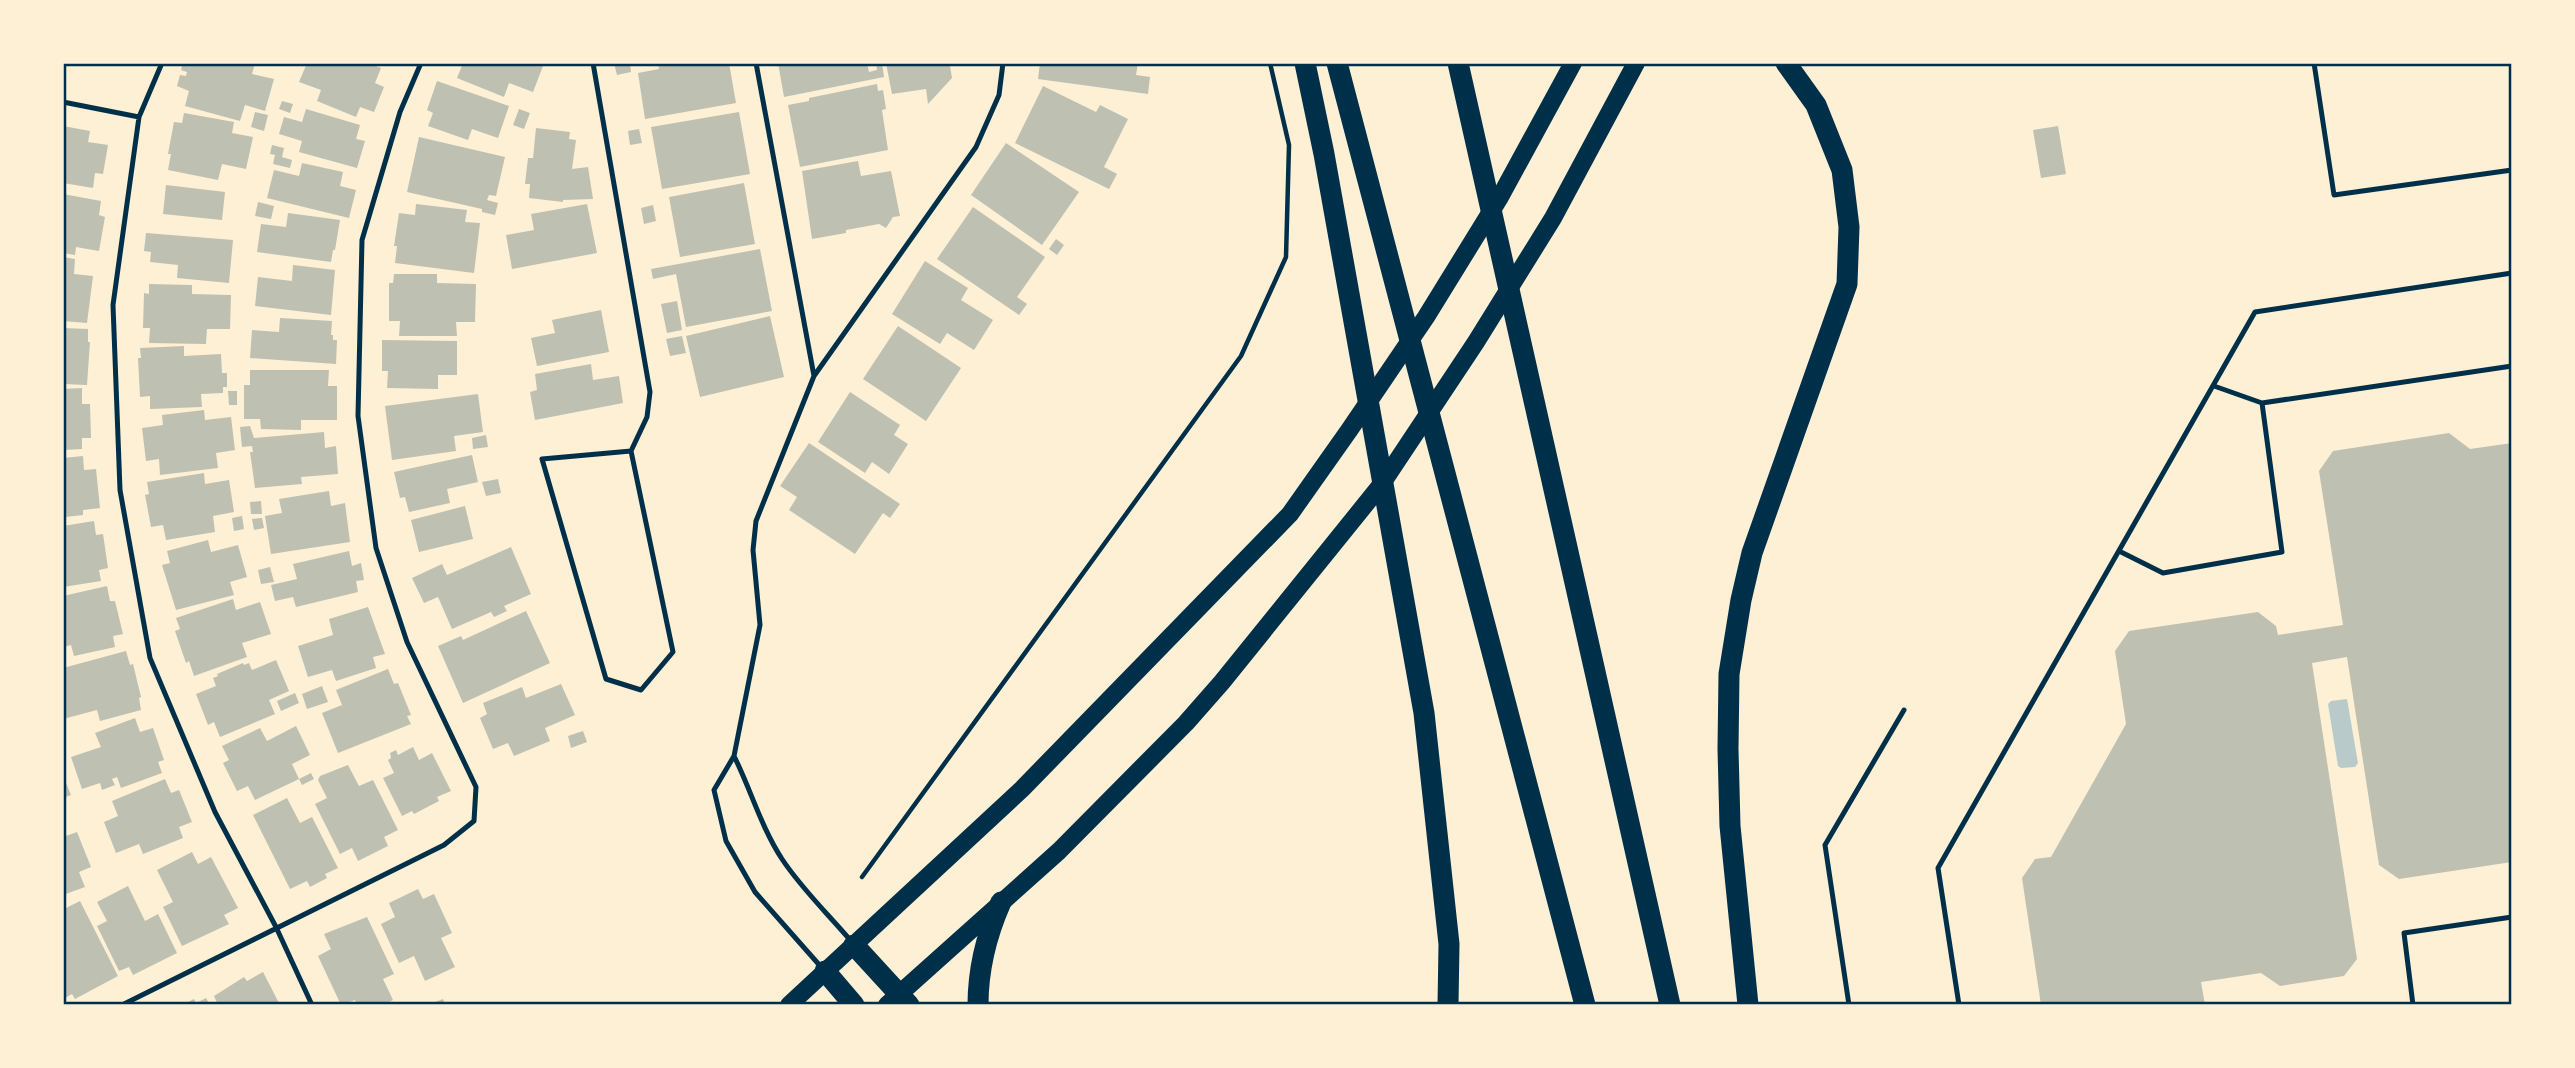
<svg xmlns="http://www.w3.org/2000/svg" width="2575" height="1068" viewBox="0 0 2575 1068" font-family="'Zilla Slab',serif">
<rect width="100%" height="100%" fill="#fdf0d5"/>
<path fill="#b9caca" d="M2347,699L2358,763L2355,767L2341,768L2338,766L2328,704L2331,701Z"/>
<path fill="#bec0b2" d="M183,63H255L252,74L274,79L265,111L245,105L240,121L185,106L189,91L177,86L180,75L186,76L187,72L181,70Z
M307,63H368L381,68L375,83L384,87L374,112L360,107L356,117L317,101L321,90L299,82Z
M463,63H536L543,66L533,92L509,83L504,97L457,78Z
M614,63H630L631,72L617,75Z
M658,63H729L736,103L645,119L638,73L659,69Z
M778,63H867L869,72L877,70L876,63H882L884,77L784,97Z
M886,63H958V64L950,66L952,78L928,104L926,89L892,94Z
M1040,63H1138L1136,75L1150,77L1148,94L1038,79Z
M437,81L509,106L498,138L472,129L468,140L428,126L433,113L427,110Z
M877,84L878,91L883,90L886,109L882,110L888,150L800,167L788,105L809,101V98Z
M1043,86L1096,112L1100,105L1128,119L1104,167L1117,174L1109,189L1015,143Z
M282,101L293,104L290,113L279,109Z
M306,109L360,125L356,139L365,141L357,168L299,152L302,141L279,134L284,117L302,122Z
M519,109L530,113L524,129L513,125Z
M255,112L268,115L264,131L251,127Z
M739,112L750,174L662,189L651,127Z
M184,113L234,122L232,133L253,137L246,169L222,164L218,180L168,170L171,154H168L174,122L182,123Z
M63,126L90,131L88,142L108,145L103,174L95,173L93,188L63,183Z
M2058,126L2066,174L2041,178L2033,130Z
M536,128L570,132L569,139L576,140L572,169L588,167L593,199L563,200V202L529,198L530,184H525L528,158H533Z
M639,129L642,143L630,145L628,131Z
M419,137L505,157L496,196L489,195L487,200L498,203L495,215L482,212V209L407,192Z
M1006,143L1079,192L1042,245L971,195Z
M272,145L284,148L282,157L292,160L290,168L273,164L275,155L270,154Z
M858,161L861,176L891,171L900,216L893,217L886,228L879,224L846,230V233L812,239L802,171Z
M302,163L343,172L340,186L356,190L349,218L267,198L274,170L299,176Z
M744,183L755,244L680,257L669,197Z
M166,185L225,192L222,220L163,214Z
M63,194L101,201L99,215L105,217L99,251L76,247L75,255L63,253Z
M258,202L274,206L271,219L255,216Z
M416,204L467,210L465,222L480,223L474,273L395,263L397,246H394L399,213L415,215Z
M587,204L597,253L512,269L506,235L534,230L531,214Z
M653,205L656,221L644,224L641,208Z
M973,207L1045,257L1017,297L1027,304L1019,315L937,259Z
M288,213L340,220L335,250H333L331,262L257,252L261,224L286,227Z
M146,233L233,240L229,283L177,278L178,265L150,262L151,252L144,251Z
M1056,239L1064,245L1057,255L1049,249Z
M760,249L772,311L686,327L676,274L653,279L651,269Z
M63,257L75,259L74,274L93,276L87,323L63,321Z
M925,261L968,288L961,300L993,320L974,350L947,333L940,344L892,314Z
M293,265L335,270L331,315L255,306L258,277L292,281Z
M394,274H437V283L476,284L475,322H456L457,336H399L400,321H389V283H393Z
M149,284L192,285V294L231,295L230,329H207L206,344L149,343L150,328H143L144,293L149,294Z
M677,301L682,330L667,333L661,304Z
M601,310L609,352L537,366L531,338L555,333L552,320Z
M770,316L784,377L700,397L686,336Z
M280,318L332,321L331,335H333V340H337L336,364L250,358L252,330L279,332Z
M898,326L961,368L926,421L863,379Z
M63,328L88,329V342H90L87,385L63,384Z
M682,336L686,353L670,356L666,339Z
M382,340L457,341V375H438V389L387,388L388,371H382Z
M184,346V356L221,354L222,373H227V387H223V393L201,394L202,407L150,409V396L140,397L138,358H141L140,348Z
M591,364L593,380L619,376L623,403L535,420L530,392L537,390L535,374Z
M250,370H329L328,386H337V420H301V430L261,429L260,419H244V385H250Z
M82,388V404H90L91,438H82V449L63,450V389Z
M228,391H237V405H229Z
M850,392L900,425L894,435L908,444L889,474L872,462L865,473L818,442Z
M478,394L483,432L454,436L456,451L392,460L385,406Z
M204,410L205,420L231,417L235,450L216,453L218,468L160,475L159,459L146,461L142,428L163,425L162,415Z
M250,426L254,438L324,432L325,448L336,446L338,474L301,477L302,484L255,488L250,452H253L252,446L242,447L240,427Z
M2449,433L2470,449L2512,443V862L2399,879L2379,865L2347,657L2312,663L2357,959L2344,976L2280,986L2261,973L2201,982L2205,1005H2041L2022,878L2035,859L2051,857L2126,724L2115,651L2129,631L2258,612L2276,626L2278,635L2343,625L2319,471L2333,451Z
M486,435L488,447L473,449L472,438Z
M809,443L900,504L890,518L883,513L855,554L789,510L797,497L780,486Z
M472,455L478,482L447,489L450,503L409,512L405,497L400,498L394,472Z
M83,456L84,470L96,469L100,508L83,510V515L65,517L63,511V458Z
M204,473L205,484L229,480L234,512L213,516L215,532L166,540L163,525L151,527L145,495L149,494L147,482Z
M498,479L501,493L486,496L482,482Z
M329,491L331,506L345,503L350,542L271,554L265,516L282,513L279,499Z
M261,501L262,514H251L250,502Z
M465,506L473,539L419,552L411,520Z
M242,516L244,529L234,531L232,518Z
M262,518L264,528L254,530L252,519Z
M94,521L96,535L103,534L108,568L99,570L101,581L63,587V526Z
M208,540L211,552L238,545L247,577L230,582L234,595L176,610L162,565L170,563L167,551Z
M511,547L531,594L504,606L507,611L494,617L491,612L452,629L438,597L424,603L412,578L442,564L447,575Z
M349,551L352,566L361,563L364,580L356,581L358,592L296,607L293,597L275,601L271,585L297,579L293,564Z
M270,567L274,582L261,584L258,570Z
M107,586L110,601H115L123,634L113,636L115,647L74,656L71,645L63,647V596Z
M233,599L236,610L260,602L271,634L242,643L247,657L194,676L189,661L186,663L175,631L180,629L176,618Z
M368,607L385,654L373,657L376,668L336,681L332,670L308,677L298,646L333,635L329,619Z
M526,611L550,663L463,703L438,646L461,636L463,640Z
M126,651L130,665L133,664L141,697L139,698L141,710L100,721L97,710L63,719V668Z
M276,660L289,691L269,700L275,714L220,737L214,722L208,725L196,694L216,686L213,678L218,676L217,674L243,663L244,665L249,663L252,670Z
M388,669L394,684L398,683L411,715L407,716L411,724L338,753L322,713L342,705L336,690Z
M561,684L575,715L545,728L550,741L514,756L508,743L493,749L480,718L487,714L483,703L522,687L526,698Z
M322,686L328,702L307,709L302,694Z
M295,693L299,703L281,711L277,701Z
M135,718L140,732L153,728L164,760L158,762L162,773L121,788L117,777L112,779L115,785L102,790L100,783L82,789L71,757L101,747L95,733Z
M296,726L310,755L292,764L299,779L311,773L314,779L302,785L299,779L255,800L248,786L237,791L223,763L229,760L222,746L260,728L267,741Z
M583,731L587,742L571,748L568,736Z
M413,747L419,760L432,753L451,791L437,797L439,801L414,814L412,811L402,816L383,778L394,773L388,760L391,758L390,753L396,750L398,755Z
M348,765L359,786L373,780L398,830L384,837L388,846L358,861L352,848L340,854L315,804L327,798L318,780L320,776Z
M63,775L71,795L63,798Z
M165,779L171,793L179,790L192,822L179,827L183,838L143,854L139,844L116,853L104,822L118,816L112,801Z
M287,798L300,823L312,817L338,868L325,874L327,878L310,887L307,881L290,889L253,815Z
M77,832L91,867L79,872L85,887L63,895V837Z
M192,852L198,864L211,857L238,908L224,915L229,924L182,946L163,907L173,902L157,870Z
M128,886L145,921L158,914L177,953L133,975L129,967L119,971L97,926L107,921L97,902Z
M418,889L423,899L434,894L452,933L441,938L455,967L425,981L414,956L399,963L381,924L395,917L389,903Z
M80,901L118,976L75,999L72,994L63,999V907L66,908Z
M367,917L394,974L383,979L393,1000L383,1005H357L355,1000L341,1005L318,956L331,949L324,934Z
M263,972L280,1005H218L214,996L244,977L247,981Z
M206,998L210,1005H182L194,999L196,1003Z
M443,999L445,1005H428Z"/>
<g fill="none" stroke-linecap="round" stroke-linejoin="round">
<path stroke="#003049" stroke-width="4.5" d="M862,877L1241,356L1286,257L1289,145L1270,63"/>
<path stroke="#003049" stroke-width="5" d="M162,63L139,117L113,305L120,490L150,658L215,812L276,927L312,1005
M593,63L650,392L647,417L631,451L673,652L641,690L606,679L542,459L631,451
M756,63L814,376
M2314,63L2334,195L2512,170
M63,102L139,117
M2214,386L2262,403L2512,366
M2119,551L2163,573L2282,552L2262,403
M734,756C751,790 761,827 782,859C801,888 828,914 851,941
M822,968L755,892L726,841L714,790L734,756L760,625L753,550L756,521L814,376L976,147L999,95L1003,63
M122,1005L444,845L474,821L476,787L407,642L376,548L358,416L362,240L400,112L421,63
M1849,1005L1825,845L1904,710
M1959,1005L1938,868L2255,312L2512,273
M2413,1005L2404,933L2512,917
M2507,1005L2512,1004"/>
<path stroke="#003049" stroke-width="18" d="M789,1005L1022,789L1290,514L1350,429L1426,317L1500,197L1573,63
M887,1005L1059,851L1186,723L1222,682L1381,485L1476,342L1553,218L1636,63"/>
<path stroke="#003049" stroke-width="21" d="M1305,63L1324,154L1424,713L1449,944L1448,1005
M1337,63L1585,1005
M1458,63L1670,1005
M854,945L909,1005
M825,971L854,1005
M978,1005C978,968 986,936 1001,902
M1748,1005L1730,826L1728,749L1729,674L1741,600L1752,553L1847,284L1849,227L1842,170L1816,105L1786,63"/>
</g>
<rect width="2575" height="1068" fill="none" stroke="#fdf0d5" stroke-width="130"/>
<rect x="65" y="65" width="2445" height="938" fill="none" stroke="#003049" stroke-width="2.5"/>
</svg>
